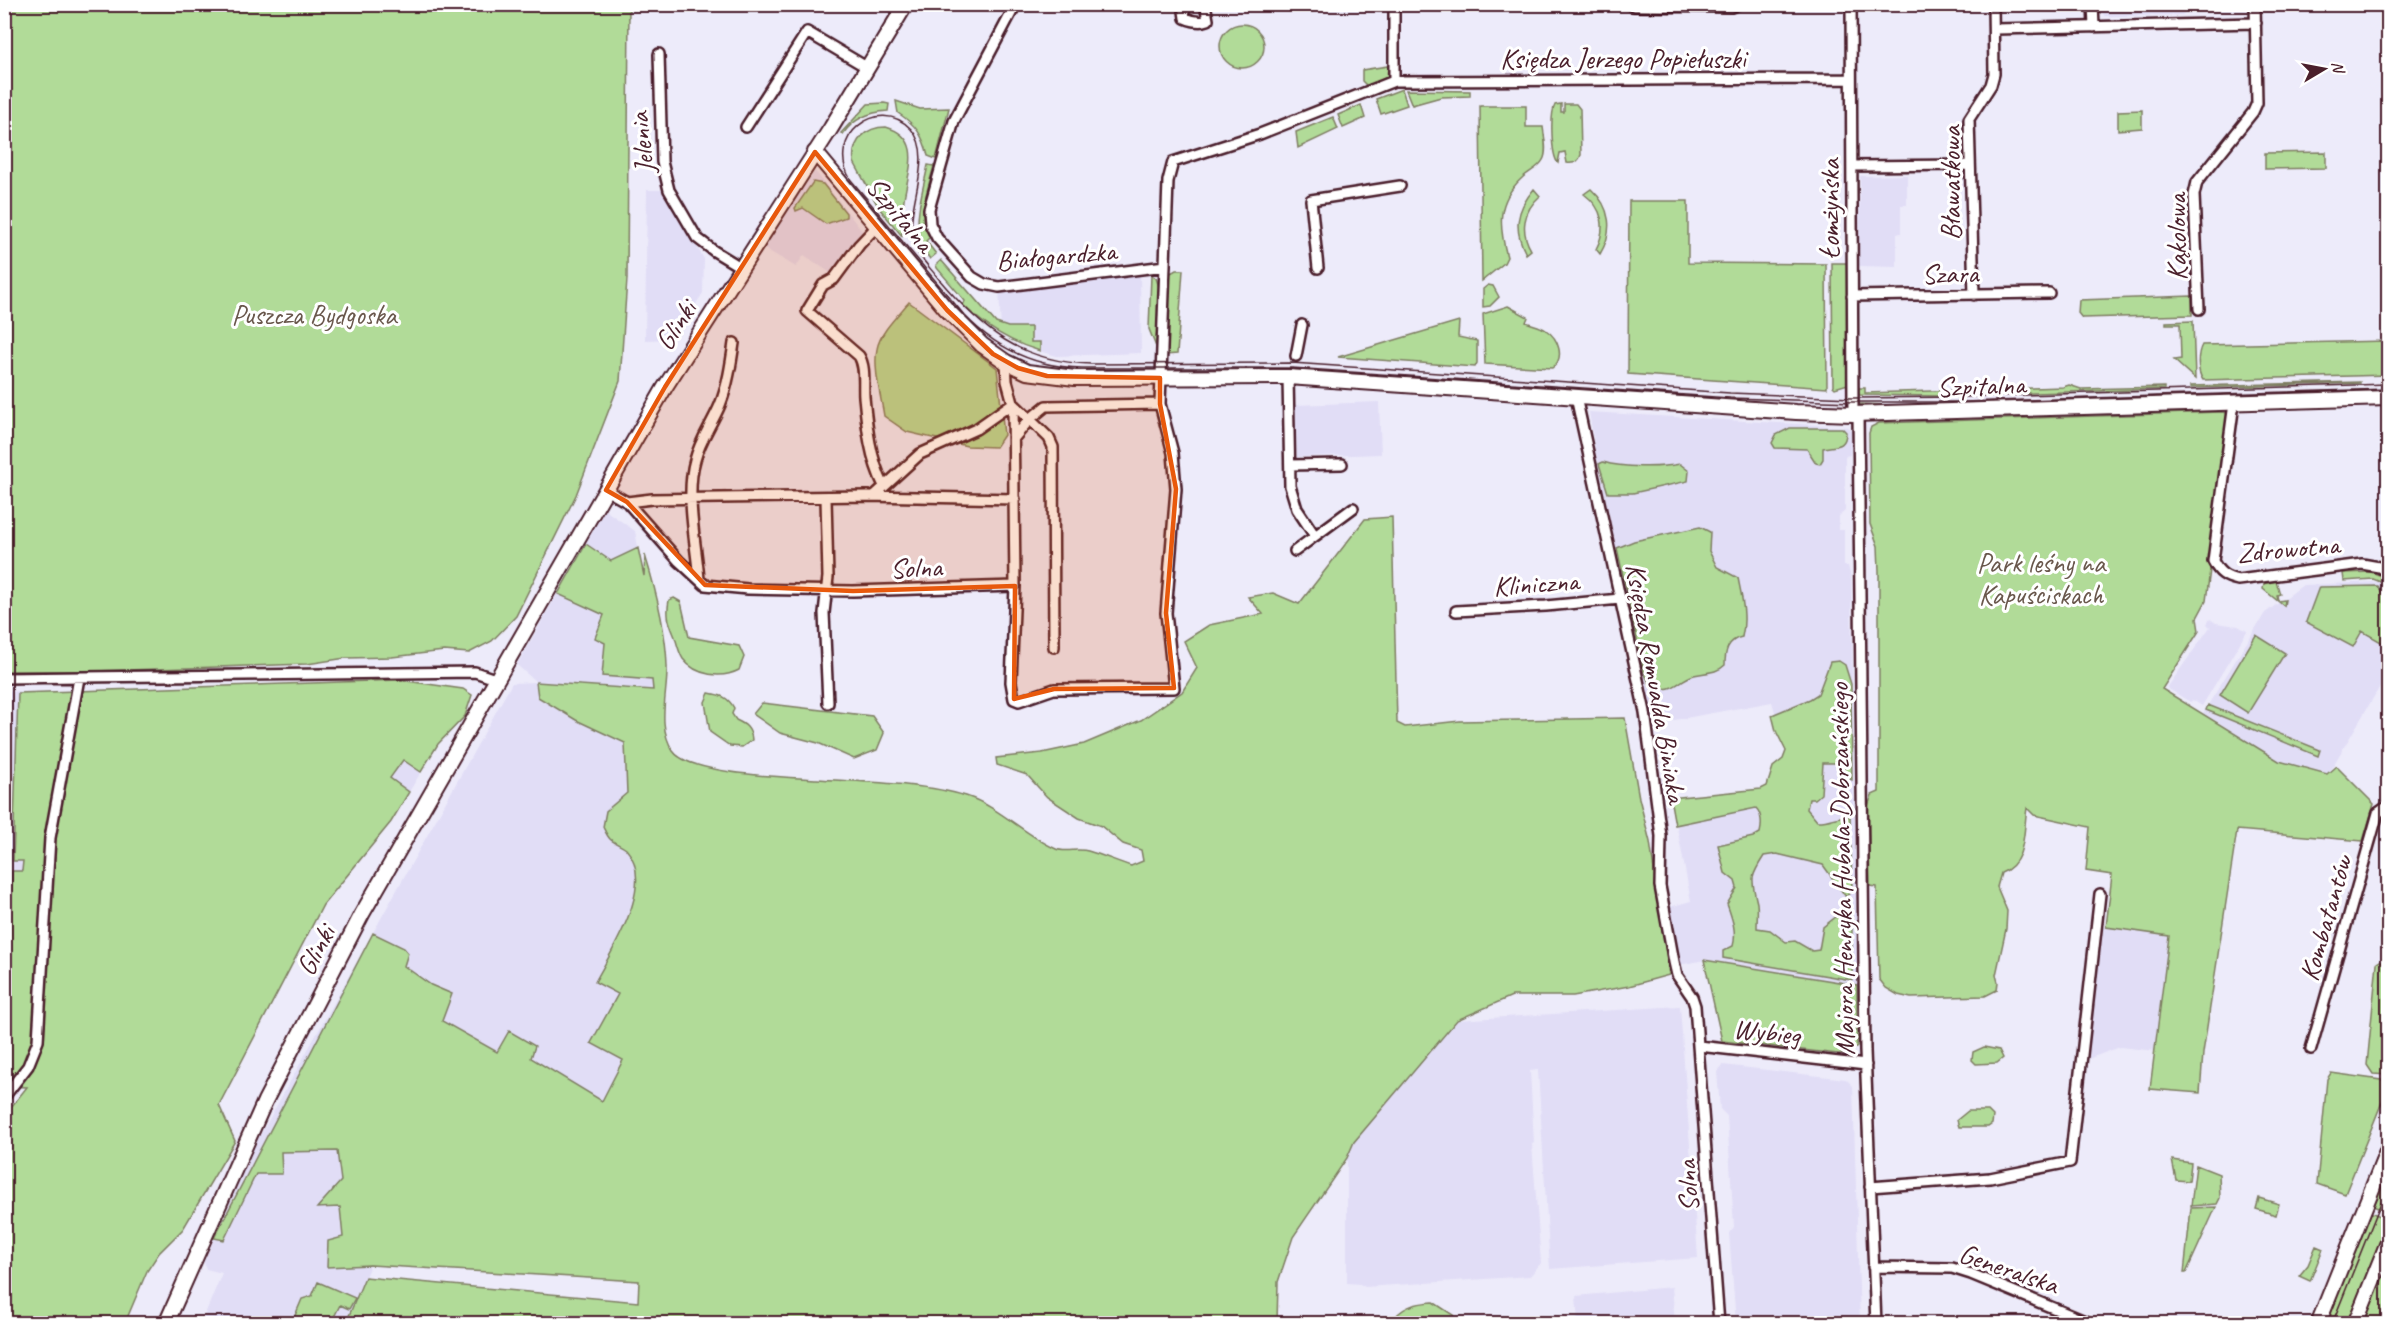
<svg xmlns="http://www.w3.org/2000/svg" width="2393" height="1328" viewBox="0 0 2393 1328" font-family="Caveat,sans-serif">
<rect width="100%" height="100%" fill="#edebfa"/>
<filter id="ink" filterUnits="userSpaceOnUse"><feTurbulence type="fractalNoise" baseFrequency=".0167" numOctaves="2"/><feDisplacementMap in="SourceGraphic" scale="12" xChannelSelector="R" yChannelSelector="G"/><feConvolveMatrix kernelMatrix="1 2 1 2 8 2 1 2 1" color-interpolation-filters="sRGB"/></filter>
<g filter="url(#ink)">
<path fill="#e1ddf6" d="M2100,5H2188V10L2182,15L2105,16L2101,12Z
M815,171L862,231L832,274L804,255L796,267L762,247Z
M1907,175V205H1901V233L1897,234V267L1859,266L1860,176Z
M647,190H663L704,259L703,293L673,339L645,340Z
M1140,269L1141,353L1057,356L1035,350L1001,332L999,287Z
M1379,402L1381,454L1297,457L1295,405Z
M1589,412L1847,427L1851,430L1850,455L1845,456V511L1839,516V530H1844V566H1848L1851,578L1857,985L1705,960L1679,965L1666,908L1691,901L1672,801L1773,789L1791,767L1772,702L1653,724L1595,449Z
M605,510L635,531L644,579L653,690L644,1281L370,1265L346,1323L201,1324L222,1273L206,1269L204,1262L256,1143L512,683L536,682L517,665Z
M2380,582L2388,594V673L2328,774L2279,761L2203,713L2265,613L2303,585Z
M2210,619L2216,623L2238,626L2247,631L2202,706L2193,700L2190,702L2167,688L2210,627L2207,624Z
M5,691L61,693L5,1034Z
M403,760L421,772L409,792L390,778Z
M2096,925L2169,936L2156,1051L2120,1047L2080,1062Z
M1680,1006L1698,1258L1550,1269L1538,1070L1530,1071L1534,1143L1532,1144L1541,1263L1530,1276L1365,1287L1360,1284L1347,1283V1158L1354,1142L1457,1020Z
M1723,1065L1846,1079L1853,1086L1860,1323H1736L1729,1233L1734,1227L1727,1116L1720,1109L1717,1072Z
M1672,1287L1675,1323H1578L1576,1296Z"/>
<path fill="#b1db98" stroke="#7e7d62" stroke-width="1.5" d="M5,4L629,5L627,279L620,381L576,495L516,616L492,641L469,653L444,651L392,657L346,658L307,664L95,671H5Z
M1220 46a22 22 0 1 1 44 0a22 22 0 1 1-44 0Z
M1388,66L1387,77L1368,87L1362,81V70Z
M1402,89L1407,105L1381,114L1376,99Z
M1406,90L1470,91V96L1441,97L1412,105Z
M896,101L920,109L949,108L936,159L928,156C923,135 916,125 898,113Z
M884,103L889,104L888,111C869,112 854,118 843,134L841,133L868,104Z
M1561,104V112H1564V104H1576L1580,109L1581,155C1579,161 1574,164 1567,163L1565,152L1560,153L1558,163C1551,155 1550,114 1555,105Z
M1361,105L1365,118L1343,128L1338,115Z
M1480,106H1526V127H1543C1544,136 1548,152 1543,160C1539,168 1528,172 1522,178C1496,202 1499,226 1507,257L1504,263L1482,281Z
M2142,110V128L2118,130V111Z
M1333,117L1338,129L1298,148L1296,132Z
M886,127C924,138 908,171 904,199C902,212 902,224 902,236L879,208L854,162C851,141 866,127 886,127Z
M2326,152V168L2265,169V153Z
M928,165L934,166C928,189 916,216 930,237L926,241L936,254L930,259C908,232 922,196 928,165Z
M813,182L823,184L846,213V217L826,224L803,208L796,211L795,208Z
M1534,189L1540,196C1523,211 1520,231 1531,250L1526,254C1513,229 1516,210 1534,189Z
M1591,189C1611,207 1614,231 1600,254L1596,249C1607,228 1603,208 1584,194Z
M1629,201H1688V263L1826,264L1827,388L1628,374Z
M941,260L996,323L1008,327H1031V342H1040V351C1009,342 986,327 963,305L965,301L937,268L936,265Z
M1832,263H1847L1848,384L1835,388L1833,386Z
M1176,270H1183L1177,354L1165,355L1168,277L1169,274Z
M1151,275L1156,278L1159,287L1156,347L1149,329Z
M1488,285L1493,286L1499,297L1490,306L1483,307V289Z
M2192,296V315L2082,318L2078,313L2079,300Z
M909,302L997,368L1004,435L996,447L967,446L907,432L884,416C881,397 873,368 877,349C880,332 898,315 909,302Z
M1508,306L1528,317L1526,322C1533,325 1540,326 1546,330C1558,338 1566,358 1552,368L1485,364L1483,314Z
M1459,321L1458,337L1477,341V363L1475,367L1338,357Z
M2193,321L2195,379L2174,360L2181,359L2180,324H2166V322Z
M2388,341V375L2203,380C2197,372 2197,354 2202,345Z
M2360,382V383L2190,388V386Z
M2069,385L2081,389L2164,387V389L1939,396L1858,395L1857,388H1865V393L2063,387Z
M2162,398L1864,408L1860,404L1896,405Z
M2220,412L2230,413L2206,601L2197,618L2199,631L2162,689L2279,761L2327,774L2336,766L2374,804L2363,841L2237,830L2203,1053L2200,1093L2150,1089L2169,936L2106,927L2112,875L2086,871L2090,827L2034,815L2027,808C2023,832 2027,863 2001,873L1997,887L2007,911L2006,929L1996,975L1998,982L1997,990L1985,996L1911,998L1898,995L1886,988L1879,979L1877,887L1870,886L1868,806L1872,795L1879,792V571L1878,546L1870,524L1869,433L1871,427L1879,423Z
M1790,428H1842L1846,432C1846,449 1835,445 1823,448V459L1820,464L1816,463L1807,449L1775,448L1772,443L1776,435Z
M1603,462C1622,468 1661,468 1680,464L1689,471L1688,481L1633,493H1608L1599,464Z
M1392,517L1397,723L1405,727L1460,721L1625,718L1639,798L1650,842L1669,975L1629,986L1573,996H1512L1457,1020L1354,1142L1347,1158L1293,1237L1278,1282L1277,1323L649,1324L645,1316L648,1323H346L365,1277L638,1302L639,1281L370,1265L327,1267L328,1241L343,1237L340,1207L317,1208L341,1181L337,1151L281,1152L282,1174H256L224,1240L214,1238L373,933L404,948L408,953L404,966L431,985L452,994L442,1021L497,1052L509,1031L535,1046L531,1058L602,1101L623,1060L591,1043L618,994L595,982C612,950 657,883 626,849C621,845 614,843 610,839C607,836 605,831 603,827L606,811L627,793L625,743L576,720L538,697L536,682L653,690L652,680L602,676L605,643L595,638L604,615L558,594L586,544L611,561L638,548L644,576L645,555C656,591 666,629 667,666C668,694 656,725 673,751C689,775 788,777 817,779C861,782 925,783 966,796C1000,807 1024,835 1056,849C1065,853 1078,848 1088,851C1102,855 1116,861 1131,866L1143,861L1141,850L1123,844L1101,826L1079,818L1047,797L1027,775L997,765L996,758L1042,753L1084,744L1141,720L1182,692L1197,668L1184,641L1209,625L1263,614L1248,597L1273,593L1299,604L1365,519Z
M1700,527L1710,532L1709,551L1717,567L1738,578C1742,598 1747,617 1742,637C1727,640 1725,652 1725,665C1716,674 1705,672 1694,675C1675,681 1676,695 1650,685L1644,672L1617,548L1634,541Z
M2343,573L2371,572L2388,578V585L2373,579L2344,581Z
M2276,581L2280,594L2277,595L2278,601L2285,600L2284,606L2263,589L2264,584Z
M2378,586L2388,602V646L2362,631L2353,647L2306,622L2319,587Z
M674,598L681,602L689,637L739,646L744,657L739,670C722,679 696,676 683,659C679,653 677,644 675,637C669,622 666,617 669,600Z
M2256,635L2285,653L2248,713L2220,695Z
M1839,661L1845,665L1851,684L1852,780L1847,778L1843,765L1834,763H1823L1821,794L1815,799H1809L1807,809L1817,821C1829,822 1838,815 1850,816L1852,890L1846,897L1823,865L1777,854L1764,856C1750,878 1751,878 1757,903C1758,910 1757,920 1757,928L1770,930L1786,942L1795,941L1812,951L1819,950L1823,927L1846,909L1849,910L1852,918V980L1723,958V951L1733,946C1737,932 1732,918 1727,904L1737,888L1735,881L1725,873L1718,845L1753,837L1760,833C1762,825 1762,814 1756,808L1675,825L1670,798L1761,789L1767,786L1773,767L1783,759L1786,751L1776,731L1772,715L1810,699L1818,694L1830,662Z
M399,680L463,689L472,695L465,716L438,744L421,772L403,760L390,778L409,792L391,822L323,905L219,1105L235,1141L183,1229L159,1253L147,1271L125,1323H5L4,1112L12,1106L27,1087L4,1086V1026L8,1011L12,871H22L23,861H13L18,693Z
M709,693C721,695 728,697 734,708L732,714L736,720C745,724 751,728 752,740L742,747L730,746L710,732L705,702Z
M762,703L872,716L884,733L877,750L854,759L818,743L780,733L753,714Z
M2208,705L2320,750L2318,756L2206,710Z
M1704,960L1857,985V1046L1848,1054H1838L1722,1041Z
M2380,961L2388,962V1075L2373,1074L2367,1065L2377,963Z
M1984,1047L1999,1050L2003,1058L1997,1063L1976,1064L1972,1060L1973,1052Z
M2331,1073L2388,1081V1087L2345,1194L2317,1184L2327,1079Z
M1968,1111H1988L1993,1116L1992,1124L1988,1127H1959L1957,1120Z
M2172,1160L2191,1163L2189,1181L2176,1180Z
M2196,1165L2219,1174L2220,1198L2217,1204L2191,1206Z
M2388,1166V1212L2373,1206Z
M2259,1198L2279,1204L2276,1215L2256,1209Z
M2216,1207L2186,1273H2184L2191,1208Z
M2370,1212L2388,1219V1222L2347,1323L2325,1324Z
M2316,1246L2323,1249L2310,1281L2299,1276L2308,1265Z
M2388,1271V1299L2378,1323L2362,1324L2382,1276Z
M318,1282L355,1298L349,1309L340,1305L331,1323H297L294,1318L302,1299L312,1296Z
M1433,1302L1453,1315L1457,1323H1391C1400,1307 1415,1303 1433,1302Z"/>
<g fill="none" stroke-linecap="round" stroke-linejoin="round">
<defs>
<path id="street" d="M1016,4L954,121L929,209L930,224L937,238L972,277L984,284L999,287L1165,266
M1183,4L1185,18C1192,21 1200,23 1208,20L1205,4
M1629,4L1635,6L1731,7L1738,4
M1851,4L1853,414
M2093,4L2094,27
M1995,29L2256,23
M659,54L662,162L669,190L697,238L714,251L742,268
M1394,81V4
M746,127L807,32L868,68
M1852,166L1969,165
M878,225L859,245L834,279L823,285L807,311L859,356C866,367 863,384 864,397C867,428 870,458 884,486
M1318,268L1311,200L1400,186
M1974,295L1969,119L1991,85L1994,74L1993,4
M1852,296L2049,293
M2199,309L2194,195L2197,182L2253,112L2257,103L2255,4
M1296,356L1302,325
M1006,362L1007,381L1013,403L1015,586L1011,682L1014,699L1019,701L1054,689L1174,688L1166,613L1176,489L1173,453L1160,404L1168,181L1173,162L1260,134L1394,81L1851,79
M1288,377L1290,486L1297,509L1315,536L1353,508
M1576,397L1645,712L1661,836L1660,886L1674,962L1677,975L1692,997L1695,1006L1719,1324
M2234,403L2213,561C2219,573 2225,577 2238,580L2362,564L2379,567L2388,573
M1858,414L1865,1051L1876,1324
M1014,438L1030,419L1046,406L1160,404
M1290,465L1342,464
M606,490L627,502L652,499L867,496L1015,499
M874,496L920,454L976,429L1013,403L1049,438L1053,447L1054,647
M826,498L828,577L824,613L828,703
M627,502L679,561L705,585L748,589L853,591L1015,586
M1295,551L1315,536
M699,579C696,543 685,494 695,460C700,440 712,424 720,405C728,385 731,364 734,343
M1456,611L1546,606L1620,599
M4,678L475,672L498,680
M1699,1046L1866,1065
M2311,1049L2378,813L2388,806
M4,1097L28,1066L38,1041L50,838L79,678
M1870,1187L1990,1178L2070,1162L2100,894
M1873,1267L1952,1268L1971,1274L2092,1324"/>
<path id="secondary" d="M815,152L947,310L982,345L1006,362L1027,372L1075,378L1288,377L1796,412L1853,414L2388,398
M166,1324L265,1101L362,914L665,387L831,128L906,4
M2318,1324L2388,1149
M2355,1324L2388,1242"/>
</defs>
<use href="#street" stroke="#4a1f2b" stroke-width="14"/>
<use href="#secondary" stroke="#4a1f2b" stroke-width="18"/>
<use href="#street" stroke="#fff" stroke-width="9"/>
<use href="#secondary" stroke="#fff" stroke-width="14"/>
<path stroke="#4a1f2b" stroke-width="1.5" d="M2388,384L1963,397L1852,398L1730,393L1292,363L1091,364C1020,362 982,330 938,278C928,265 914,253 912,236C907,204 935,155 911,129C878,94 824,138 851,180L965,316C997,349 1035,367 1082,368H1292L1730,398L1853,402H1963L2388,389
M2332,1324L2388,1185"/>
</g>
</g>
<path fill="#e8590c" fill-opacity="0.2" stroke="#e8590c" stroke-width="4.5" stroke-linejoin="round" d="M815,152L947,310L993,354L1018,368L1047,376L1160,378V404L1176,489L1166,613L1174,688L1054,689L1014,699L1015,586L853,591L705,585L627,502L606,490L665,387Z"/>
<g text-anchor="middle" stroke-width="6" stroke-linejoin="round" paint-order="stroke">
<g font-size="28" fill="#4a1f2b" stroke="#fff">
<text x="1623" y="68">Księdza Jerzego Popiełuszki</text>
<text transform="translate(641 143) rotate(-96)" y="10">Jelenia</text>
<text transform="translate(1950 183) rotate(-90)" y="10">Bławatkowa</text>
<text transform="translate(1829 209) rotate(-90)" y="10">Łomżyńska</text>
<text transform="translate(901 214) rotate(50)" y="10">Szpitalna</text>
<text transform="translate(2176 237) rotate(-90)" y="10">Kąkolowa</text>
<text transform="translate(1056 255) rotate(-5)" y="10">Białogardzka</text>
<text transform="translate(1950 273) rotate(-1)" y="10">Szara</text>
<text transform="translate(675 325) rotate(-57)" y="10">Glinki</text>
<text transform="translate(1981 385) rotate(-2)" y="10">Szpitalna</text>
<text transform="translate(2288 548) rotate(-5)" y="10">Zdrowotna</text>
<text transform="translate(916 567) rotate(-2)" y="10">Solna</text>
<text transform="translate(1536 583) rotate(-4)" y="10">Kliniczna</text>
<text transform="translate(1657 683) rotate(80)" y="10">Księdza Romualda Biniaka</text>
<text transform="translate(1841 869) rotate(-91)" y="10">Majora Henryka Hubala-Dobrzańskiego</text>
<text transform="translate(2325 918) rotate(-74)" y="10">Kombatantów</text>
<text transform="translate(315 950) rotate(-62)" y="10">Glinki</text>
<text transform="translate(1767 1031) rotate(6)" y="10">Wybieg</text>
<text transform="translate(1687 1186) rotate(-94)" y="10">Solna</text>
<text transform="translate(2009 1268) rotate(19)" y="10">Generalska</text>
</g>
<g font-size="28" fill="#69574c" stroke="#fff">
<text x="314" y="324">Puszcza Bydgoska</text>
<text x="2041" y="572">Park leśny na<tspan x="2041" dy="32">Kapuściskach</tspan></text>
</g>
</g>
<rect width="2393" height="1328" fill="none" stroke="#fff" stroke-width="24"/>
<rect x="12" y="12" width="2369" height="1304" fill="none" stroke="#4a1f2b" stroke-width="2" filter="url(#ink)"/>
<g transform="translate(2324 69) rotate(80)" stroke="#ffffff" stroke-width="4.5" paint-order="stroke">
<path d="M0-4.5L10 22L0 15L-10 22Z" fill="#4a1f2b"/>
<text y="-9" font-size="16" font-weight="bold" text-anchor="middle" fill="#4a1f2b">N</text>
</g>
</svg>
